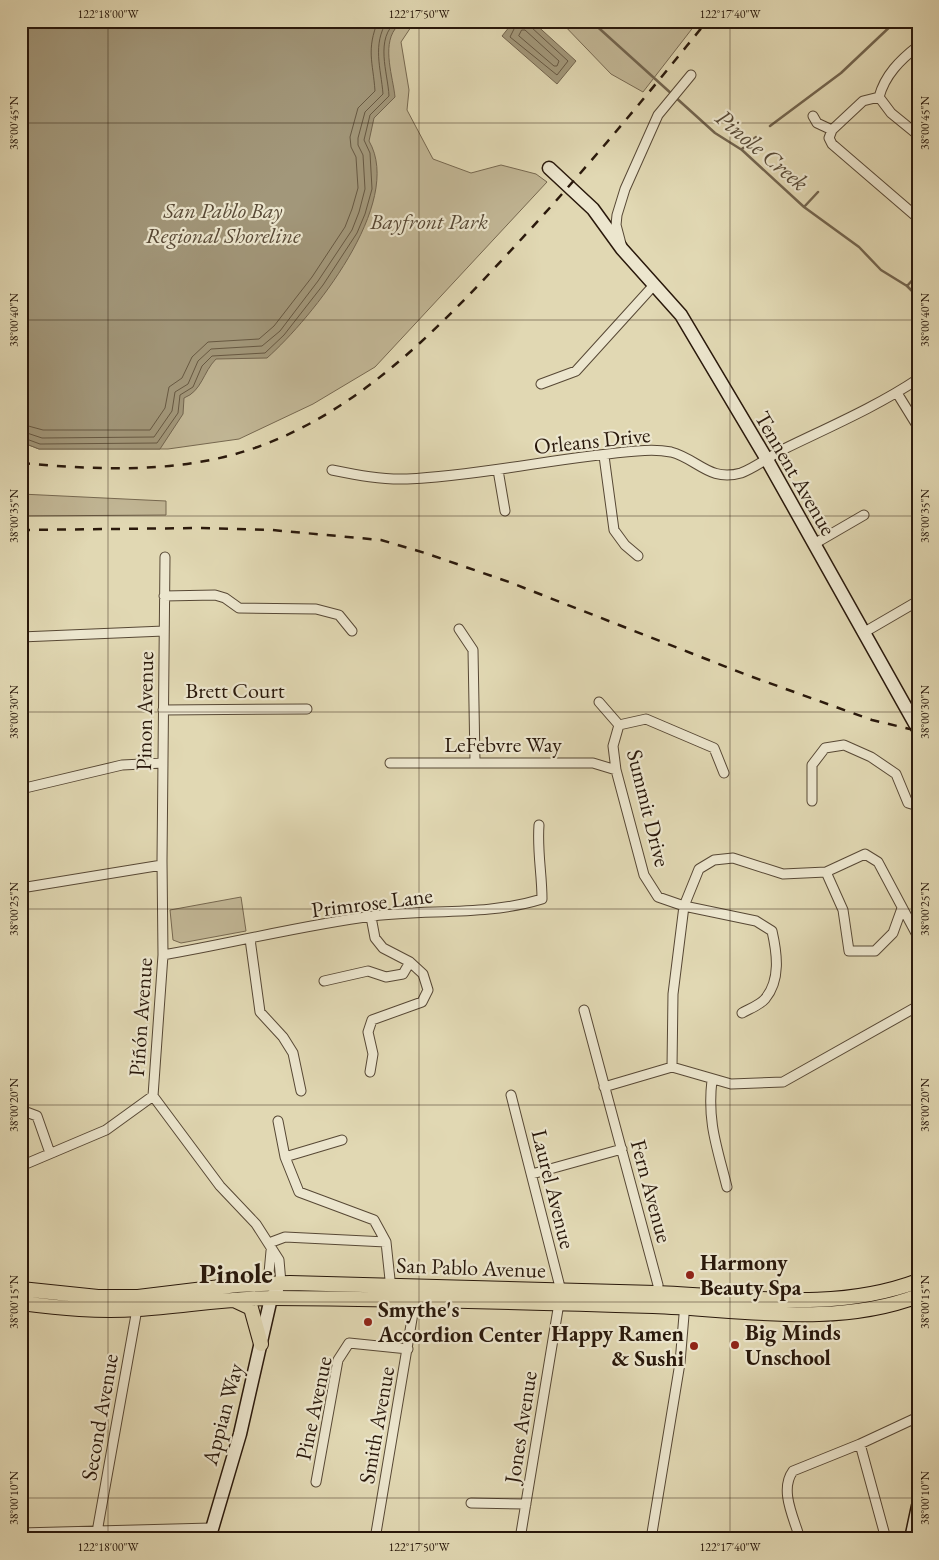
<svg xmlns="http://www.w3.org/2000/svg" width="939" height="1560" viewBox="0 0 939 1560" font-family="'EB Garamond',serif">
<rect width="100%" height="100%" fill="#e1d8b3"/>
<filter id="stains"><feTurbulence type="fractalNoise" baseFrequency=".004" numOctaves="4"/><feColorMatrix values="0 0 0 0 .2 0 0 0 0 .09 0 0 0 0 .02 0 0 0 .5 -.17"/></filter>
<radialGradient id="worn" r=".72"><stop offset=".6" stop-color="#630" stop-opacity="0"/><stop offset="1" stop-color="#630" stop-opacity=".3"/></radialGradient>
<path fill="#c2b796" stroke="#766850" d="M59,21H415L401,42L409,90L407,110L433,159L471,173L501,165L536,174L547,182L375,367L313,404L239,439L168,449H39L21,442Z
M560,21H698L643,92L611,74Z
M21,494L166,501V515L21,516Z
M241,897L246,931L181,943L173,940L170,910Z"/>
<path fill="#a2977a" stroke="#72644e" d="M21,21H404C402,24 398,26 395,29C382,47 393,77 395,97L374,118L369,141C405,203 312,318 267,358L216,359C203,372 202,391 184,398L183,414L160,449H39L21,442Z
M514,21H532L576,61L557,84L502,36Z"/>
<g fill="none" stroke-linecap="round" stroke-linejoin="round">
<path stroke="#665842" stroke-width="1" d="M518,21L510,37L557,75L568,61L531,27L529,21
M522,30H525L559,61L557,66H554L519,36Z
M21,424L43,430H150L165,408L169,387L182,378L192,357L208,342L259,339L274,326L312,277L345,227L352,209L358,188L356,157L351,147L350,137L358,108L375,91C373,62 366,50 378,21
M21,431L42,438L154,437L172,411L175,392L188,384L198,361L211,349L262,346L280,331L318,281L352,230L359,212L365,189L363,155L358,145V138L365,112L383,94C381,68 372,45 387,21
M21,437L40,444L157,443L178,413L180,395L193,387L202,366L212,356L265,353L284,335L323,285L357,233L365,214L372,189L370,153L364,140L370,115L389,96C388,73 374,38 397,21"/>
<path stroke="#72644e" stroke-width="2.5" d="M591,21L715,133L742,150L804,207L859,247L881,270L907,286L918,297
M770,126L841,73L896,21
M742,149L756,137
M804,207L818,192
M907,286L917,275"/>
<defs>
<path id="street" d="M918,46C900,60 885,75 879,97L891,113L918,135
M813,116L817,123L832,130
M832,130L829,138L832,144L918,218
M832,130L863,101L879,97
M621,244L616,225L617,215L625,189L658,115L691,75
M541,384L576,371L654,285
M897,393L918,427
M604,456L614,530L625,545L638,556
M332,470C357,475 382,480 407,479C485,475 560,457 637,451C647,450 661,450 671,452C698,459 709,482 741,473C755,468 770,456 784,449C829,427 876,407 918,379
M498,470L505,511
M814,544L864,515
M165,557L162,861L163,955L153,1096L220,1186L256,1224L279,1260L281,1283
M164,596L215,595L225,598L239,608L316,609L339,615L352,631
M459,629L473,650L475,761
M863,633L918,601
M21,637L164,631
M599,702L619,725
M163,710L307,709
M390,763H593L616,770
M724,773L714,748L646,719L619,725L613,746L616,770L644,875L658,897L684,906L756,921L772,931C777,953 781,980 765,999C760,1005 749,1009 742,1013
M21,789L122,765L163,763
M812,801V765L825,748L844,745L871,757L896,774L908,803L918,806
M826,872L865,854L878,862L918,937
M21,888L162,865
M250,939L260,1012L283,1037L293,1053L301,1091
M163,955C233,943 303,925 373,916C429,909 487,916 542,899C542,874 537,851 539,825
M324,981L368,971L386,977L403,974L410,962
M584,1010L658,1285L657,1297
M672,1067L673,994L684,906L699,869L714,860L733,858L783,874L826,872L843,910L849,951H875L893,933L902,908
M672,1067L731,1084L783,1082L918,1006
M370,1072L373,1054L368,1032L372,1020L422,1002L428,990L423,974L410,962L383,948L375,938L371,917
M712,1080C707,1122 717,1147 727,1187
M604,1087L672,1067
M511,1095L561,1291L520,1539
M21,1110L37,1116L50,1153
M278,1121L285,1157L299,1192L374,1220L386,1242L391,1289
M285,1157L342,1140
M21,1166L106,1130L153,1096
M532,1174L622,1149
M269,1243L285,1237L386,1242
M268,1284L271,1251
M21,1317L24,1299
M860,1444L918,1417
M316,1482L338,1360L349,1343L408,1349
M471,1503L526,1504
M97,1532L137,1309
M21,1533L211,1528
M375,1539L416,1295
M651,1539L680,1363L685,1303
M800,1539C794,1518 779,1490 793,1471L860,1444L886,1539"/>
<path id="secondary" d="M549,168L593,209L622,249L681,315L766,458L918,729
M209,1539L240,1434L271,1298L277,1290
M911,1539L918,1506"/>
<path id="primary" d="M21,1289L98,1297H138L237,1285L290,1283C412,1286 534,1289 656,1293C744,1296 833,1313 918,1281
M236,1301L251,1308L261,1344
M21,1303C60,1308 99,1312 138,1309C184,1306 228,1298 274,1298C400,1299 527,1302 653,1306C741,1309 834,1328 918,1296"/>
</defs>
<use href="#street" stroke="#574835" stroke-width="11"/>
<use href="#secondary" stroke="#29180b" stroke-width="15"/>
<use href="#primary" stroke="#29180b" stroke-width="16"/>
<use href="#street" stroke="#ece6ce" stroke-width="9"/>
<use href="#secondary" stroke="#ece6ce" stroke-width="12"/>
<use href="#primary" stroke="#e1d8b3" stroke-width="14"/>
<path stroke="#29180b" stroke-width="2.5" stroke-dasharray="9 9" stroke-linecap="butt" d="M21,463C89,469 157,473 224,457C351,426 442,325 527,233C590,164 649,93 707,21
M21,530L202,528L272,530L381,540L425,553L509,582L747,675L872,720L918,731"/>
</g>
<path fill="none" stroke="#29180b" stroke-width="1" stroke-opacity="0.45" d="M108,21V1539M419,21V1539M730,21V1539M21,123H918M21,320H918M21,516H918M21,712H918M21,909H918M21,1105H918M21,1302H918M21,1498H918"/>
<g fill="#8f2418" stroke="#ece6ce" stroke-width="2">
<circle cx="690" cy="1275" r="5"/>
<circle cx="368" cy="1322" r="5"/>
<circle cx="735" cy="1345" r="5"/>
<circle cx="694" cy="1346" r="5"/>
</g>
<g text-anchor="middle" stroke-width="4.5" stroke-linejoin="round" paint-order="stroke">
<g font-size="22" font-style="italic" fill="#574835" stroke="#ece6ce">
<text x="223" y="218">San Pablo Bay<tspan x="223" dy="25">Regional Shoreline</tspan></text>
<text x="429" y="229">Bayfront Park</text>
</g>
<g font-size="22" fill="#29180b" stroke="#ece6ce">
<text transform="translate(592 440) rotate(-6)" y="8">Orleans Drive</text>
<text transform="translate(796 473) rotate(60)" y="8">Tennent Avenue</text>
<text x="235" y="698">Brett Court</text>
<text transform="translate(144 711) rotate(-89)" y="8">Pinon Avenue</text>
<text x="503" y="752">LeFebvre Way</text>
<text transform="translate(649 808) rotate(76)" y="8">Summit Drive</text>
<text transform="translate(372 902) rotate(-7)" y="8">Primrose Lane</text>
<text transform="translate(140 1017) rotate(-86)" y="8">Piñón Avenue</text>
<text transform="translate(554 1189) rotate(76)" y="8">Laurel Avenue</text>
<text transform="translate(652 1191) rotate(75)" y="8">Fern Avenue</text>
<text transform="translate(471 1267) rotate(2)" y="8">San Pablo Avenue</text>
<text transform="translate(313 1408) rotate(-78)" y="8">Pine Avenue</text>
<text transform="translate(222 1414) rotate(-75)" y="8">Appian Way</text>
<text transform="translate(99 1417) rotate(-80)" y="8">Second Avenue</text>
<text transform="translate(376 1425) rotate(-80)" y="8">Smith Avenue</text>
<text transform="translate(520 1427) rotate(-81)" y="8">Jones Avenue</text>
</g>
<g font-size="22" font-weight="bold" fill="#29180b" stroke="#ece6ce" text-anchor="start">
<text x="700" y="1270">Harmony<tspan x="700" dy="25">Beauty Spa</tspan></text>
<text x="378" y="1317">Smythe's<tspan x="378" dy="25">Accordion Center</tspan></text>
<text x="745" y="1340">Big Minds<tspan x="745" dy="25">Unschool</tspan></text>
<text x="684" y="1341" text-anchor="end">Happy Ramen<tspan x="684" dy="25">&amp; Sushi</tspan></text>
</g>
<g font-size="24" font-style="italic" fill="#594b37" stroke="#ece6ce">
<text transform="translate(762 150) rotate(40)" y="8">Pinole Creek</text>
</g>
<g font-size="28" font-weight="bold" fill="#29180b" stroke="#ece6ce">
<text x="236" y="1283">Pinole</text>
</g>
</g>
<rect width="939" height="1560" fill="none" stroke="#e1d8b3" stroke-width="55"/>
<rect x="28" y="28" width="884" height="1504" fill="none" stroke="#29180b" stroke-width="2"/>
<g font-size="12" text-anchor="middle" fill="#29180b">
<text x="108" y="18">122°18'00"W</text>
<text x="419" y="18">122°17'50"W</text>
<text x="730" y="18">122°17'40"W</text>
<text transform="translate(14 123) rotate(-90)" y="4">38°00'45"N</text>
<text transform="translate(925 123) rotate(-90)" y="4">38°00'45"N</text>
<text transform="translate(14 320) rotate(-90)" y="4">38°00'40"N</text>
<text transform="translate(925 320) rotate(-90)" y="4">38°00'40"N</text>
<text transform="translate(14 516) rotate(-90)" y="4">38°00'35"N</text>
<text transform="translate(925 516) rotate(-90)" y="4">38°00'35"N</text>
<text transform="translate(14 712) rotate(-90)" y="4">38°00'30"N</text>
<text transform="translate(925 712) rotate(-90)" y="4">38°00'30"N</text>
<text transform="translate(14 909) rotate(-90)" y="4">38°00'25"N</text>
<text transform="translate(925 909) rotate(-90)" y="4">38°00'25"N</text>
<text transform="translate(14 1105) rotate(-90)" y="4">38°00'20"N</text>
<text transform="translate(925 1105) rotate(-90)" y="4">38°00'20"N</text>
<text transform="translate(14 1302) rotate(-90)" y="4">38°00'15"N</text>
<text transform="translate(925 1302) rotate(-90)" y="4">38°00'15"N</text>
<text transform="translate(14 1498) rotate(-90)" y="4">38°00'10"N</text>
<text transform="translate(925 1498) rotate(-90)" y="4">38°00'10"N</text>
<text x="108" y="1551">122°18'00"W</text>
<text x="419" y="1551">122°17'50"W</text>
<text x="730" y="1551">122°17'40"W</text>
</g>
<rect width="100%" height="100%" filter="url(#stains)"/>
<rect width="100%" height="100%" fill="url(#worn)"/>
</svg>
